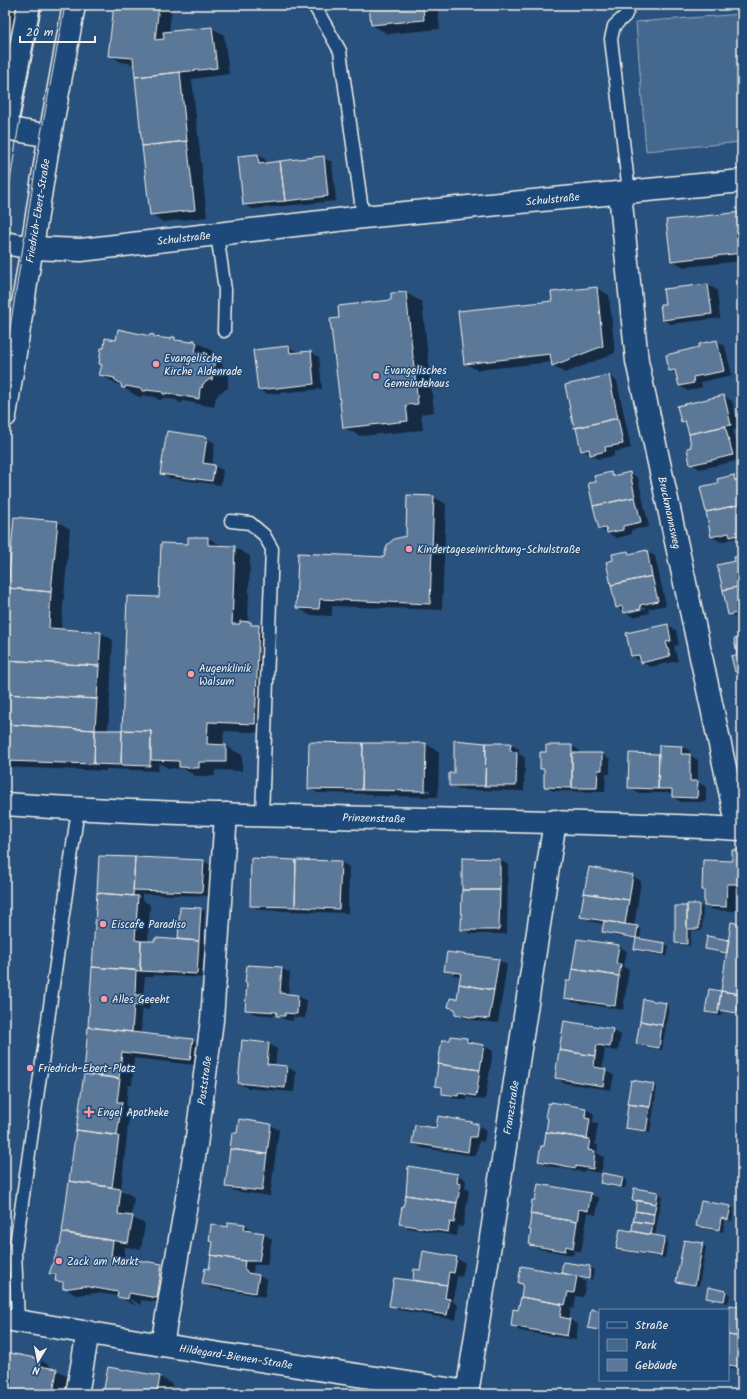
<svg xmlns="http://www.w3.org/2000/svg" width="747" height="1399" viewBox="0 0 747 1399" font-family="Kalam,sans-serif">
<rect width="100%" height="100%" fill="#28517e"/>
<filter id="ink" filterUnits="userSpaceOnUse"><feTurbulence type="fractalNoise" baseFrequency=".025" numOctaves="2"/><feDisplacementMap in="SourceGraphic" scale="8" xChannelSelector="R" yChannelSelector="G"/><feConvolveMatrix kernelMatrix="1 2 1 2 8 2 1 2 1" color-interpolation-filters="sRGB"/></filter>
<g filter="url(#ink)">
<path fill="#45688e" stroke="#9cacbb" d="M742,14V142L646,151L636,22Z"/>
<path fill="#0007" fill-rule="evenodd" d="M5,5H20L13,50L8,49L5,68Z
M115,5H172L169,33L212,28L224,35L229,74L192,79L207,217L163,222L151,214L134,64L121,62L109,55Z
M370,5H437L440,29L388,34L372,25Z
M258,155L266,160L267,164L323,158L332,162L336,201L253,209L244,205Z
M742,213V261L684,267L672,260Z
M708,285L717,290L720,318L671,324L662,319L666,305Z
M596,288L609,295L615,353L565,373L553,366L552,362L477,370L465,363L553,302Z
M406,293L422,302L434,412L421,414L423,430L360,436L343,427L340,319L392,301Z
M154,336L158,338L172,340L175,338L180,341L192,343L193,341H195L211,350L213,353L212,358L223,364L222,365L230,375L228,376V388L218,394V396L216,397L214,407L183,401L182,403H180L176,400L162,398V400H159L155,397L142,395L141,397H139L122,387V385L117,384L101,375L102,365L100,364L105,349L117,341L151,337Z
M716,341L725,346L732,375L701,382L702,387L688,391L680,386L677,374L670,370L701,348Z
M289,347L297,352L298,354L311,352L319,357L322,389L267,394L259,390Z
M609,376L617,381L631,448L614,452V456L599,459L582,450L577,429L575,428Z
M724,396L732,401L739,429L733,430L741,460L700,469L691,464L692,448L687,425L681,421Z
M206,438L215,443L212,465L223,470L221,485L169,478L161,473Z
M611,473L615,476L630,473L638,478L649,527L631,530L632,534L617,538L600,529L597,482Z
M733,476L742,480V541H739L734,538L721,542L712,537L720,484Z
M434,497L446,504L442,610L332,606V616L309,615L297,607L384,558L407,537Z
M58,522L70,529L61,630L101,633L113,640L108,731H127L160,598L189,545L208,538L222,546L234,547L250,556L248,623L258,626L275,635L271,733L224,731L223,746H226L242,755V771L215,770V776H196L184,769L168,768L159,763L158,771L106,769V771L5,767V640Z
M628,552L633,554L647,552L655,556L666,605L648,609L649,613L633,617L617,607L614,561ZM645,607L646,609L630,612L628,611Z
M742,557V618L738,619L729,614L736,562Z
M668,625L676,630L679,645L674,646L678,661L650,667L632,656Z
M742,638V675L736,672Z
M310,743L426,744L439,752L438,797L375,796L371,794L318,793L309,788ZM374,789L430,790V792L374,791Z
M474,743L510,744L519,749V754L525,758L524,791L458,790L450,785Z
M572,746L580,751V754H602L610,759V774H606L605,792L553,791L545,786V770L541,768L547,753Z
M681,746L690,751V755L698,760V782L706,787V802H681L673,797V793H638L629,788L660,755Z
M742,851V888H735V911L713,910L705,905L733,862Z
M100,857L204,861L212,866L211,896L142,894V899L150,905L148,942L179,940L181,908L201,909L205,911L203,944L208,947L206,978L153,975V977H145L143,997L150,1001L149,1010L142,1009L141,1034L192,1040L205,1047L202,1066L134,1058L132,1085H128L126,1106L130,1108L121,1190L134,1197L131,1217L145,1224L141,1249L125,1247L124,1259L162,1265L175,1273L170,1304L141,1300V1305L130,1299V1301L136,1305L131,1304L118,1296L97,1293L76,1295L64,1288V1285L56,1280V1277L50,1273L61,1247L85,1074L89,1028H92L89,1026Z
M252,859L341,862L349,867L348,913L259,910L251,905Z
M500,860L508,865L507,934H471L462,929Z
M632,876L641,881L634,927L641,929L640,939L665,944L669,946L667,956L639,951L635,949L637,939L607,934L603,932L604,924L590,921L581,916Z
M699,905L703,908L702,931H691L690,946L680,945L676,942Z
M742,925V1004L740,1014L722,1012L721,1016L710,1014L706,1011L722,992L728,954L711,951L707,949L730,941Z
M618,946L627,951L624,967L629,970L623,1010L573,1002L565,997L571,983Z
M498,960L507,965L498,1023L483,1021V1022L464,1018L456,1013V1011L449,1007L458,1000L461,976L454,975L445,970Z
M281,968L290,973L288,995L298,996L307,1001L305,1018L293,1017V1021L286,1020L279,1016L255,1014L246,1009L248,984L246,983Z
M665,1004L669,1006L662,1050L641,1046L637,1044Z
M612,1030L621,1035L618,1051L605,1049L602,1070L614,1075L611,1090L564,1083L556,1078Z
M467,1039L476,1045L484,1046L493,1051L485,1100L467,1097V1100L451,1098L443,1093V1090L436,1086Z
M269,1044L277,1049L275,1066L287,1067L296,1072L294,1092L247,1088L239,1083Z
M653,1085L657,1087L650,1133L630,1129L626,1127Z
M586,1109L594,1114L593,1122L598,1124L595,1144L598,1145L597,1153L604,1157L601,1173L584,1170V1172L548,1166L539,1161L544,1147Z
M439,1118L472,1123L486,1130L484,1142L479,1141L476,1156L422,1148L413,1143L437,1130Z
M270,1125L279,1130L270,1196L234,1191L226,1186L238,1134Z
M458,1175L466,1180L465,1188L469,1190L463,1227L458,1226L457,1236L408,1228L400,1223Z
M623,1178L627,1180L625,1188L605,1185L601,1183Z
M658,1193L662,1195L655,1236L664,1238L668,1240L665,1258L621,1251L617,1248L632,1232L638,1202L633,1199Z
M590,1194L599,1198L596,1215L588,1213L581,1252L574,1250L573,1255L539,1249L530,1244Z
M730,1207L734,1209L732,1221L725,1220L723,1232L701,1228L697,1226Z
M245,1225L253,1230V1232L263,1234L272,1239L267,1265H254L253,1273L267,1280L265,1297L212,1288L203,1284L210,1270L214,1244L210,1241L228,1228Z
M702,1244L706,1247L699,1286L682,1283L678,1281Z
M456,1258L465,1263L462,1277L457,1276L455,1290L453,1302L458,1305L456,1320L399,1310L391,1305L413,1281L415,1270L420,1271Z
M564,1263L590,1267L594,1270L592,1280L579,1278L586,1282L583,1297L576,1296L574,1309L571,1308L569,1319L578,1325L576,1340L520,1331L512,1326L519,1311L524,1285L519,1283L566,1275L562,1273Z
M709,1288L726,1292L730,1294L728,1303L712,1300L708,1297Z
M742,1308V1370L728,1367V1321Z
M5,1353L40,1360L52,1367V1369L57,1370L69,1377L66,1394H5Z
M160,1377L172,1384L171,1394H104Z"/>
<path fill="#5b7899" stroke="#f4f1e8" d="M114,5H159L155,40L164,39L163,32L212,27L217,68L135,77L133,58L108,56Z
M369,5H423L424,20L371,25Z
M180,72L187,141L142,146L135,77Z
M187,141L195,210L150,215L142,146Z
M258,154L259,164L280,161L285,201L243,205L238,156Z
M324,156L328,196L285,201L280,161Z
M742,212V253L671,261L666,220Z
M708,284L712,314L662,320L660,304H665L663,289Z
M597,287L603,346L552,366L550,354L464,364L458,311L552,301L551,292Z
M406,292L418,404L406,405L408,421L343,428L330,319L339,318L338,306L391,300V293Z
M118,329L150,336L151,334L154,335V337L171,339V337H175V340L192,342V340H195V342L197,343L195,352L204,354L205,352L207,354L206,356L212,363H214L215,366L213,367L212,380L210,379L202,385L203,387L200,388L199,399L167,393L166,394H163V392L146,390V391H142V389L126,386L125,388H122L121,384L114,379L115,378L99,375L102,365L99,364L101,348H104L105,338L116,340Z
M717,340L724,371L693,377L694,383L679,386L675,370L669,371L666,355L699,347V344Z
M289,346L290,353L311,351L314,384L258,390L253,350Z
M609,375L618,418L574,428L565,385Z
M724,395L731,425L689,434L685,421L681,422L677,406Z
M618,418L623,444L605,447L606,451L590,455L589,449L581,451L576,428Z
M725,426L733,455L690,465L687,448L691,447L689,434Z
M167,431L207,437L203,463L215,465L212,481L160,474Z
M611,472L612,476L630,472L635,497L593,506L588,483L596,482L594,476Z
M734,475L735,481L742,479V504L706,512L700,487L718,483L717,479Z
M407,495L434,496L430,604L320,599L319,609L296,608L298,553L384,557L387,545L394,539L406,536Z
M635,497L641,522L623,526V530L607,533L606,528L599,529L593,506Z
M742,504V534L730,537L729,533L711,537L706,512Z
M14,517L58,521L51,592L8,588Z
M188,537H208V545L235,546L232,624H240V621L251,622V625H259L255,724L208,722L207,744L226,745V762H199V768L179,767V761L151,760V731L122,730L127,596L159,597L161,543L188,544Z
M647,550L652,576L611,585L606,562L613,560L612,554L628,551L629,554Z
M742,556V586L723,590L717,565L735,561L734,557Z
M652,576L658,601L640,605L641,609L624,613L622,606L616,608L611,585Z
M742,586V612L728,615L723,590Z
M8,588L51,592L49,628L101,632L99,666L5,660V622Z
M668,624L671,641L666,642L670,656L641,663L639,655L631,656L626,633Z
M742,637V671L735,672L731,656L737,655L734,639Z
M5,660L99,666L97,699L5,694Z
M5,694L97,699L95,730L5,724Z
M5,724L95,730L94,764L5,761Z
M95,730H122L121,765L94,764Z
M122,730L151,731L150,766L121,765Z
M454,740L486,743L485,786H449V773H454Z
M309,742L363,743L362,790L308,789Z
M363,743H426L425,791L362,790Z
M486,743H511L510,751L517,752L516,786H485Z
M546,745H572V788L544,787V769H540V752H546Z
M659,745L682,746L681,754H690V781H698L697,798L672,797V789H658Z
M572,753H602V770H598L597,788H572Z
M629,753L659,754L658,789L628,788Z
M732,850H742V884H727L726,907L704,906V890H702L703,860L732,861Z
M99,856L135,857L133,896L97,893Z
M135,857L204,860L202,892L133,890Z
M251,858L296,860L295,907L250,906Z
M462,858L500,859V890H462Z
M296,860L341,861L339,909L295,907Z
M589,867L633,875L629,900L584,893Z
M462,890H500L499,930H461Z
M97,893L138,896L135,940L141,941L140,967H141V971L92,967Z
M584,893L629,900L625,924L580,917Z
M687,904H699V929H687Z
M675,906H687V944L675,943Z
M180,907L201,908L199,941L178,939Z
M604,921L638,926L636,938L602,932Z
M731,922L742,924V994L721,991Z
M707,936L729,940L727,953L705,949Z
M155,938L199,941L197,974L141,971V967H140L141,941H155Z
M636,938L665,943L664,954L634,949Z
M577,939L619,945L616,964H621L619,976L572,969Z
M447,952L499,959L494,990L459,984L461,973L444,971Z
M247,965L282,967L280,993L298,995L297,1014L285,1013V1016H276L277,1012L245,1010L247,983H245Z
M92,967L136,970L135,995H142L141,1006L134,1005L132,1032L88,1027Z
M572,969L619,976L615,1006L564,998L566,981H570Z
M459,984L494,990L489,1019L474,1017V1018L455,1014V1009L448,1007L450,998L457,999Z
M709,989L721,991L718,1014L705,1012Z
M721,991L739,994L737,1013L718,1010Z
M643,999L666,1003L662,1025L640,1021Z
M564,1021L613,1029L610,1047L597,1045L595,1056L559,1050Z
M640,1021L662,1025L659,1048L636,1044Z
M88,1027L193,1039L190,1060L122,1052L119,1078L84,1074Z
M451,1036L467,1038V1042L484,1045L480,1070L438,1064L442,1040H450Z
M242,1040L269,1043L267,1064L287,1066L285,1088L238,1083Z
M559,1050L595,1056L594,1067L606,1069L603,1086L555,1078Z
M438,1064L480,1070L476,1096L459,1093L458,1096L442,1094V1087L435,1086Z
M84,1074L120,1079L117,1102H122L117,1135L76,1130Z
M631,1080L654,1084L650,1107L627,1104Z
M551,1102L586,1108L585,1118L590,1119L587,1139L546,1132L548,1118L545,1117L548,1103L551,1104Z
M627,1104L650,1107L646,1131L625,1128L628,1105Z
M438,1116L472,1122V1123L478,1124L476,1137H470L468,1152L412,1143L415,1125L436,1128Z
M239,1119L271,1124L267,1154L230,1149L232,1133H237Z
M76,1130L119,1136L112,1187L69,1181Z
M546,1132L590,1139L588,1150L595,1151L593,1169L576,1166V1168L538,1161L541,1146H544Z
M230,1149L267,1154L262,1191L225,1187Z
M408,1166L458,1174L457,1183L461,1184L457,1203L406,1195Z
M602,1173L623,1177L621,1187L600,1183Z
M69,1181L121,1189L118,1214L133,1216L128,1243L62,1232Z
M538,1184L591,1193L588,1211L579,1209L577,1222L530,1214L532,1200H535Z
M634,1188L658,1192L656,1204L632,1200Z
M406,1195L457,1203L454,1223L450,1222L448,1232L399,1224L402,1207H403Z
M637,1200L656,1204L654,1214L635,1211Z
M701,1201L731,1206L728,1220L721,1218L719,1230L696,1226Z
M635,1211L654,1214L653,1224L633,1221Z
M531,1214L577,1222L573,1248L566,1246L565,1251L529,1245L531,1230H529Z
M633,1221L653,1224L651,1235L632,1231Z
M228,1222L245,1224L244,1230L264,1233L259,1261H245L211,1255L213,1242L209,1241L211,1224L228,1227Z
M620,1229L665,1237L661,1256L616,1249Z
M62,1233L113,1241L111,1256L162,1264L157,1298L129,1293L128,1299L117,1297L118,1292L84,1286L63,1289V1282L55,1281L56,1274H49L59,1245H60Z
M684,1240L703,1243L695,1285L676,1282Z
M423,1251L457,1257L454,1273L449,1272L447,1285L413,1280L414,1269L420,1270Z
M211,1255L245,1261L244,1268L248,1273L259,1275L256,1293L202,1284L205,1268L209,1269Z
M563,1262L590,1266L589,1279L561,1273Z
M521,1266L577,1276L574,1293L568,1292L565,1305L521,1297L523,1284L518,1283Z
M394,1278L447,1285L445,1298L450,1299L447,1315L389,1306Z
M708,1287L726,1291L724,1301L706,1298Z
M521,1297L562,1304L560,1317L570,1319L567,1336L511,1326L513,1309L518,1310Z
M730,1305L742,1307V1337L728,1335V1316Z
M591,1309L600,1311V1330L588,1328Z
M728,1335L742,1337V1367L728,1365Z
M5,1352L40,1359L39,1366L57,1369L53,1394H5Z
M108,1367L160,1376L157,1394H103Z"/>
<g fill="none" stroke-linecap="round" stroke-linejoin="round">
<defs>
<path id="lane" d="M314,5L340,51L363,217
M629,192L611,39L614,26L625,16L630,5
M217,234L225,290L224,331
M231,521L250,523L264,535L272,549L262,815
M18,1321L15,1252L78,809"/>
<g id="street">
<path d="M5,128L50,136"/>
<path id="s1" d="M620,193L637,361L738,828"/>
<path id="s2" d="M5,243L32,248L81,250L363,217L742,181"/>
<path id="s3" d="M5,804C250,821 497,816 742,829"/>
<path id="s4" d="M5,1319L162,1345L467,1392"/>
<path id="s5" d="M162,1345L196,1145L212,1020L226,814"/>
<path d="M77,1394L88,1332"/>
<path id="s6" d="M467,1394L555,821"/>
</g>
<g id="secondary">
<path d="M5,130L29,5"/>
<path id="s7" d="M5,416L47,152L74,5"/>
</g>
</defs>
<use href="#lane" stroke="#f4f1e8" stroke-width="15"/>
<use href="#street" stroke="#f4f1e8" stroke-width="25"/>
<use href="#secondary" stroke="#f4f1e8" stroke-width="25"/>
<use href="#lane" stroke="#1f4a7a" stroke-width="12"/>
<use href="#street" stroke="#1f4a7a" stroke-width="22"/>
<use href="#secondary" stroke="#1f4a7a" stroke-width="22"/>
<path stroke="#f4f1e8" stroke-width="1" d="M5,214L18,130L42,5
M5,359L41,134L65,5"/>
</g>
</g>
<g fill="#ff9aa2" stroke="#1f4a7a" stroke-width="1.5">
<circle cx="156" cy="364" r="4"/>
<circle cx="376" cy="376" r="4"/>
<circle cx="409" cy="549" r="4"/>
<circle cx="191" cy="674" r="4"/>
<circle cx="103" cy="924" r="4"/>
<circle cx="104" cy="999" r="4"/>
<circle cx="30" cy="1068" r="4"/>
<path d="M87 1106h4v4h4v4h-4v4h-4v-4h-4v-4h4z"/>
<circle cx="59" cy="1261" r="4"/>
</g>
<g text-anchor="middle" stroke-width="3" stroke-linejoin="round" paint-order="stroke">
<g font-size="11" fill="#f4f1e8" stroke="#1f4a7a">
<text dy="4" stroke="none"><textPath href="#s2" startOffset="551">Schulstraße</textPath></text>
<text dy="4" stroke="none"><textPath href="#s7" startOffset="208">Friedrich-Ebert-Straße</textPath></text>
<text dy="4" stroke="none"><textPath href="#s2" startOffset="180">Schulstraße</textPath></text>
<text dy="4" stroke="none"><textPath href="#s1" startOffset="324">Bruckmannsweg</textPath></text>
<text dy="4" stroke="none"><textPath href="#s3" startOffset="369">Prinzenstraße</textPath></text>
<text dy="4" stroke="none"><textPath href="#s5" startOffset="268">Poststraße</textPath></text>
<text dy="4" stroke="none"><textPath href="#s6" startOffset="290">Franzstraße</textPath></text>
<text dy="4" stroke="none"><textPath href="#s4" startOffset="234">Hildegard-Bienen-Straße</textPath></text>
</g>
<g font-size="11" fill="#f4f1e8" stroke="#1f4a7a" text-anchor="start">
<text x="164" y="362">Evangelische<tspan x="164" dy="13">Kirche Aldenrade</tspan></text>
<text x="384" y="374">Evangelisches<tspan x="384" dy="13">Gemeindehaus</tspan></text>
<text x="417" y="553">Kindertageseinrichtung-Schulstraße</text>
<text x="199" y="672">Augenklinik<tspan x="199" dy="13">Walsum</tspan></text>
<text x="111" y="928">Eiscafe Paradiso</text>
<text x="112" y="1003">Alles Geeeht</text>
<text x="38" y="1072">Friedrich-Ebert-Platz</text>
<text x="97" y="1116">Engel Apotheke</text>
<text x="67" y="1265">Zack am Markt</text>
</g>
</g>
<rect width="747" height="1399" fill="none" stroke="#1f4a7a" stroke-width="20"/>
<rect x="10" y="10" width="727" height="1379" fill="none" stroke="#f4f1e8" stroke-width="1.5" filter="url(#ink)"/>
<rect x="599" y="1309" width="130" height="72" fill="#1f4a7a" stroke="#748da6"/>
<rect x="607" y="1322" width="20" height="6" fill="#1f4a7a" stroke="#748da6"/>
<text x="635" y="1329" font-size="12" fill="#f4f1e8">Straße</text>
<rect x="607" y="1339" width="20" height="12" fill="#45688e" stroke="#748da6"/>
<text x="635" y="1349" font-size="12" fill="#f4f1e8">Park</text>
<rect x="607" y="1359" width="20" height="12" fill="#5b7899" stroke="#748da6"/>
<text x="635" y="1369" font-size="12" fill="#f4f1e8">Gebäude</text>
<g transform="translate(38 1361) rotate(190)" stroke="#1f4a7a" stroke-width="3" paint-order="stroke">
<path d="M0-3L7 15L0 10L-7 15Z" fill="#f4f1e8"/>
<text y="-6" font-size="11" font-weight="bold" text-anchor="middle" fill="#f4f1e8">N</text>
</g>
<path d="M20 36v6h75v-6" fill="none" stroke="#f4f1e8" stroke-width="2"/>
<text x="26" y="36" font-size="12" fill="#f4f1e8" stroke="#1f4a7a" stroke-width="3" paint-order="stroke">20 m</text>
</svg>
